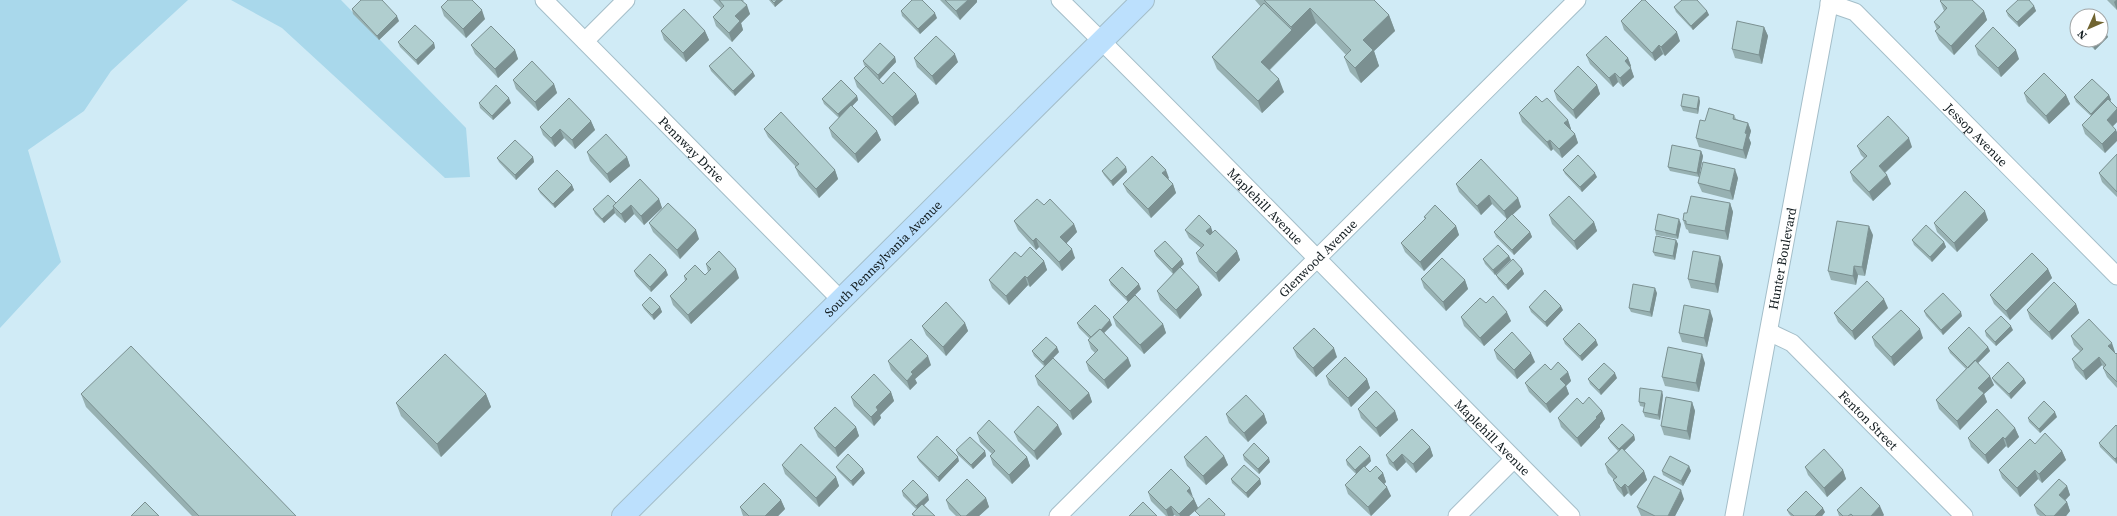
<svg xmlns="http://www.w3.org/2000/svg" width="2117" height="516" viewBox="0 0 2117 516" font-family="'Source Serif 4',serif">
<rect width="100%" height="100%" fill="#d0ebf6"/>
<path fill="#a9d8eb" d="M0,0H188L111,71L84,111L28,150L61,262L0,328Z
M231,0H341L466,128L470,177L445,178L282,28Z"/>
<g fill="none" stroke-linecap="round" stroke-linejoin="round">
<defs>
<g id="minor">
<path id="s1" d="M544,0L840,299"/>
<path id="s2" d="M1060,0C1233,170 1400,345 1571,516"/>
<path id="s3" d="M1829,3L1855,12L2117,276"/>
<path d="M585,41L626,0"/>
<path id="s4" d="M1769,332L1792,343L1964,516"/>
<path id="s5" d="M1058,516L1577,0"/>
<path d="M1457,516L1514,459"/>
<path id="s6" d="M1734,516L1830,0"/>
</g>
<g id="secondary">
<path id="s7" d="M623,516L1143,0"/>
</g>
</defs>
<use href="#minor" stroke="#a4bec9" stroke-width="19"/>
<use href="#secondary" stroke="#a4bec9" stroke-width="24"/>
<use href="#minor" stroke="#fff" stroke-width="17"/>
<use href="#secondary" stroke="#bce0fd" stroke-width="22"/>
</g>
<path fill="#97b1b2" d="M713,0H744L743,1L750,14L741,23L743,30L732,42L716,26L713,17L721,8Z
M769,0H783L775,7Z
M940,0H977V2L960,20Z
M1255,0H1374L1389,15L1395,31L1374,51L1379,66L1361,83L1350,72L1344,57L1346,55L1316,23L1270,70L1284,92L1262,113L1217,69L1212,57L1261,7Z
M2107,0H2117V10Z
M1940,1L1984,11L1987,20L1954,55L1939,40L1935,31L1937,30L1934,22L1944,11Z
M2034,6L2036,11L2019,27L2008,16L2006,11Z
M441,7L485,19L466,38L444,16Z
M1674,7L1707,11L1709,15L1693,30L1676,12Z
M352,9L399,21L379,40L353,14Z
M901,11L937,18L920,34L902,16Z
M1621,21L1680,41L1665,56L1663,54L1655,61L1624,30Z
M1764,27L1768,36L1762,64L1735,58L1732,49Z
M661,31H705L709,40L686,62L664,40Z
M2106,33L2108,37L2095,50L2085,40H2101Z
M398,42L434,43L435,48L418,65L400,47Z
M471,45L515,50L518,59L498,78L475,54Z
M1975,46L2019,59L2001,77L1978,55Z
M1586,55L1628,58L1631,66L1630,67L1634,77L1623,87L1618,82L1613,87L1590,64Z
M895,57L896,62L879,80L871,71L883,84L916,94L919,103L895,126L857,87L854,78L866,67L864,65L863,61Z
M914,58L958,62L936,85L917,67Z
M709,66L753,72L755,76L735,96L711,71Z
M513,80L554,84L557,93L538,111L516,89Z
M1597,85L1600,94L1576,119L1557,100L1554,91Z
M2024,93L2066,95L2070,104L2049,124L2027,102Z
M2109,95L2111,100L2110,101L2117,108V122L2113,126L2105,153L2085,134L2082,125L2091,116L2076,102L2074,97Z
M857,96L858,100L852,106L877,131L881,140L858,163L832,137L829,128L839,118L824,104L822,99Z
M1700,101L1698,114L1683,111L1681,106Z
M1542,102L1568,120L1571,129H1570L1575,134L1578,143L1562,158L1553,149L1551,151L1522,122L1519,113Z
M479,103H511L493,120L480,108Z
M1734,115L1736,119L1748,123L1751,131L1749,138L1751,143L1746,159L1699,147L1696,138L1705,121Z
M591,121L595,130L575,149L564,138L555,147L543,135L540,127Z
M764,129L835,170L838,179L819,198L799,176L795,167H796L768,137Z
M1857,146L1912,147L1885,173L1887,175L1891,184L1873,201L1853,181L1850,172L1864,158L1861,155Z
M1701,151L1703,156L1699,177L1670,171L1668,167Z
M587,152L627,157L630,166L610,183L590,161Z
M2117,154V197L2102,182L2099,173Z
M533,157L534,162L516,180L499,162L497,158Z
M1126,167L1127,172L1113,186L1104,175L1102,171Z
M1563,170L1597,177L1582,192L1565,174Z
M1169,178L1168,179L1173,184L1176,193L1151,218L1127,192L1123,184Z
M1738,178L1733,200L1702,192L1698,183Z
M1456,184L1518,198L1521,207L1512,215L1530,232L1532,237L1514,255L1496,237L1494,232L1507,219L1492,204L1481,215L1459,192Z
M572,185L574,190L555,208L540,193L538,189Z
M659,199L662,208L644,225L634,214L625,223L616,215L615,213L604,223L595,214L593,209L616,203Z
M1730,203L1733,212L1728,240L1689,233L1688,230L1686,229L1683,220L1687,213Z
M1044,205L1074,224L1077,232L1066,243L1075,258L1062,271L1039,247L1036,250L1018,230L1014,221Z
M1549,215L1594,222L1597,231L1577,250L1552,224Z
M1424,217L1456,226L1459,235L1424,271L1405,252L1401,243L1425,219Z
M1988,220L1957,252L1937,232L1934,223Z
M649,223L699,239L680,259L653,232Z
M1681,224L1678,239L1656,235L1655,230Z
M1185,230L1213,233L1237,251L1240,260L1219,282L1199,262L1196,253L1201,248L1189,238Z
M1873,235L1865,276L1858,275L1856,285L1831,280L1828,271Z
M1676,240L1678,244L1675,260L1655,256L1653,252Z
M1912,240L1944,242L1946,247L1932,262L1914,245Z
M1154,251L1184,264L1180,268L1202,295L1180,319L1160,300L1157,291L1173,274L1156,256Z
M1509,256L1511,260L1495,275L1485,264L1483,259Z
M1720,256L1723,265L1718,293L1691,288L1688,279Z
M1021,257L1044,261L1047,270L1030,287L1028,285L1009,305L992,288L989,280Z
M706,264L739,278L691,324L673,305L670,296L685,281L684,276L705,275L708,272Z
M1522,269L1524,274L1508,290L1498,279L1496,275Z
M2048,269L2052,278L2010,320L1994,304L1990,295Z
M634,271L668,275L651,292L636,276Z
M1421,279L1465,280L1468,289L1446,311L1424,288Z
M1109,280L1141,289L1128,302L1111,285Z
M1657,293L1652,317L1631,312L1629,308Z
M1486,303L1511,321L1484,346L1464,326L1461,317Z
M2076,304L2079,313L2052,340L2030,319L2027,310Z
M642,305L660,307L662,312L654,320L644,309Z
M1529,307L1563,310L1547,327L1531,312Z
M1888,308L1855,340L1838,322L1834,313Z
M1924,311L1962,316L1943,335L1926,316Z
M1113,317L1163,324L1166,333L1144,354L1116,326Z
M1713,319L1707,347L1682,342L1679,333Z
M965,323L968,331L946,356L926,335L922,326Z
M1077,323L1112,325L1104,333L1128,358L1131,366L1108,389L1089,371L1086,362L1095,353L1091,349L1088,340L1090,339L1079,328Z
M2013,330L1996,346L1986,336L1985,331Z
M2071,336L2115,352H2114L2116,354L2117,353V388L2107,377L2103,368H2104L2102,365L2086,380L2075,368L2072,359L2080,351L2074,345Z
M1872,337L1923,338L1894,366L1875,346Z
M1563,339L1598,345L1582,361L1565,344Z
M1988,347L1990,351L1978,363L1994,385L1984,394L1987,402L1960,430L1939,409L1936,400L1966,369L1950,353L1948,348Z
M1293,348L1337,357L1316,377L1297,357Z
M1494,350L1535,362L1517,379L1497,359Z
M1032,351L1059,352L1053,358L1089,393L1092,402L1073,420L1038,385L1035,376L1044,366L1034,356Z
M888,361L931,365L915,379L917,383L910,390L891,370Z
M1705,363L1699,392L1665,386L1662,377Z
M1551,370L1568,372L1571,381L1566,386L1569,394L1550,413L1529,392L1525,383Z
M1326,376L1367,379L1370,388L1351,407L1329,385Z
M1617,378L1601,395L1590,384L1588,379Z
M1992,378L2024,379L2026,383L2011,399L1994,382Z
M891,392L894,401L880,415L881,418L874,426L854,406L851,397Z
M81,394L296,516H192L86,407Z
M486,394L491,407L441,457L401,416L396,403Z
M1663,395L1660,420L1645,417L1643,412L1644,407L1640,406L1639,402Z
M1692,402L1695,411L1690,440L1664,435L1661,426Z
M1358,409L1395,411L1398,420L1380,437L1361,418Z
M1602,411L1605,419L1600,425V427L1581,447L1561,427L1558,418Z
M1226,414H1264L1267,423L1248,442L1229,423Z
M2057,417L2040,433L2029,422L2028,418Z
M2117,426V464L2100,447L2099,443Z
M856,427L859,436L838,457L818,437L814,428Z
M2015,428L2019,437L2008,448L2006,446L1988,464L1971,447L1968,438Z
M1014,432L1062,434L1037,460L1018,441Z
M977,433L1027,457L1030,466L1012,484L993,465L990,456L992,454L980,442Z
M1634,435L1635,440L1624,451L1644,471L1647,480L1631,496L1628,493L1624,497L1617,489L1613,480H1614L1608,473L1605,464L1618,451L1610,442L1608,438Z
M2035,444L2062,451L2066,460L2042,483L2038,479L2020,497L2002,478L1999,470Z
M1430,447L1433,456L1416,473L1406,462L1397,471L1389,464L1386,455Z
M956,450L985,451L986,456L973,469L958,455Z
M1243,455L1270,462L1259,474L1244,460Z
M1224,456L1228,465L1206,485L1187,466L1184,457Z
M917,457L959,461L939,482L919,461Z
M1346,460L1371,461L1365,467L1370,472L1383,473L1386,482L1384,484L1391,496L1371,516L1348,494L1345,485L1356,474L1347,465Z
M782,465L836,477L839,486L819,507L785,474Z
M1689,466L1691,471L1683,486L1663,475L1662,471Z
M836,467L865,473L853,486L838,471Z
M1805,467L1843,470L1846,479L1827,497L1808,475Z
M1231,479H1260L1261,484L1248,498L1232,483Z
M2067,486L2070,495L2065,501L2067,502L2070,511L2066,516H2040L2037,514L2034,505Z
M902,491L929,500L924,505L935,516H913L912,514L916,509L903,496Z
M1148,492L1193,497L1194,499L1198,508L1189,516H1176L1174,515L1173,516H1166L1151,501Z
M986,498L989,507L979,516H956L949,509L946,500Z
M1684,499L1675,516H1641L1637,507Z
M781,500L785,509L778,516H743L740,507Z
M1787,510L1825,512L1822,516H1791L1789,514Z
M1837,510L1884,515L1883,516H1839Z"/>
<path fill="#7b9091" d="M777,0H783L775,7L774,3Z
M968,0H977V2L960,20L956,11Z
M2116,0H2117V10L2114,2Z
M747,5L750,14L741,23L743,30L732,42L729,33L735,16Z
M2034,6L2036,11L2019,27L2017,22Z
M1310,8L1316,23L1265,74L1261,62L1292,30L1291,27Z
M482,10L485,19L466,38L463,29Z
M1707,11L1709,15L1693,30L1691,26Z
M1984,11L1987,20L1954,55L1951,46Z
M935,13L937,18L920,34L918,29Z
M1389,15L1395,31L1374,51L1379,66L1361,83L1355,68L1363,40Z
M397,16L399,21L379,40L377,36Z
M1764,27L1768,36L1762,64L1759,55Z
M705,31L709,40L686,62L683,53Z
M1677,32L1680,41L1665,56L1661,47Z
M2106,33L2108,37L2095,50L2093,46L2099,40H2101V38Z
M434,43L435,48L418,65L416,60Z
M1659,45L1663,54L1655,61L1652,53Z
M515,50L518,59L498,78L495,69Z
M2016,50L2019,59L2001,77L1998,68Z
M955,54L958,62L936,85L932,76Z
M895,57L896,62L879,80L878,75Z
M1628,58L1631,66L1628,70L1625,61Z
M1631,68L1634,77L1623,87L1620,78Z
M753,72L755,76L735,96L733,91Z
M1615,73L1618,82L1613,87L1609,78Z
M1279,79L1284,92L1262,113L1258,101Z
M554,84L557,93L538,111L535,102Z
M1597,85L1600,94L1576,119L1573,110Z
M916,94L919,103L895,126L892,117Z
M2066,95L2070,104L2049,124L2046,116Z
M2109,95L2111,100L2093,118L2091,114Z
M857,96L858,100L840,119L838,114Z
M1699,97L1700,101L1698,114L1697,109Z
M509,98L511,103L493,120L492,116Z
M2117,109V122L2110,129L2107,120Z
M1568,120L1571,129L1568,132L1564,123Z
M591,121L595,130L575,149L572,140Z
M1748,123L1751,131L1749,138L1751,143L1746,159L1743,150L1745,133Z
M560,129L564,138L555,147L551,138Z
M2116,130L2117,132V141L2105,153L2102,144Z
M877,131L881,140L858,163L855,154Z
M1575,134L1578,143L1562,158L1559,149Z
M1909,138L1912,147L1882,175L1879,166Z
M1550,140L1553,149L1551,151L1547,142Z
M1701,151L1703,156L1699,177L1697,173Z
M533,157L534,162L516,180L515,175Z
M627,157L630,166L610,183L607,174Z
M1126,167L1127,172L1113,186L1111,181Z
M1735,169L1738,178L1733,200L1730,191Z
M835,170L838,179L819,198L816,189Z
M1166,170L1169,178L1165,182L1162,173Z
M1595,173L1597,177L1582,192L1580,187Z
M1887,175L1891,184L1873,201L1869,192Z
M1173,184L1176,193L1151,218L1148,209Z
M572,185L574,190L555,208L553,204Z
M1489,195L1492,204L1481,215L1477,206Z
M1518,198L1521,207L1507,220L1504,211Z
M659,199L662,208L644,225L641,216Z
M1730,203L1733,212L1728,240L1725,231Z
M631,205L634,214L625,223L621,214Z
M614,208L615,213L604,223L602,219Z
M1985,211L1988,220L1957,252L1954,243Z
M1679,219L1681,224L1678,239L1676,235Z
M1594,222L1597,231L1577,250L1574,241Z
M1074,224L1077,232L1064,246L1060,237Z
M1456,226L1459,235L1424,271L1420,262Z
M1869,226L1873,235L1865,276L1862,267Z
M1211,227L1214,236L1209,240L1206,231Z
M696,230L699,239L680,259L677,250Z
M1530,232L1532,237L1514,255L1512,250Z
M1036,238L1039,247L1036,250L1033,241Z
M1676,240L1678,244L1675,260L1673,256Z
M1944,242L1946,247L1932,262L1930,257Z
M1072,249L1075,258L1062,271L1059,262Z
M1237,251L1240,260L1219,282L1216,273Z
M1509,256L1511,260L1495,275L1493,270Z
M1720,256L1723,265L1718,293L1715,284Z
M1182,259L1184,264L1173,274L1172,269Z
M1044,261L1047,270L1030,287L1027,278Z
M1854,266L1858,275L1856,285L1853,276Z
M736,269L739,278L691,324L688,315Z
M1522,269L1524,274L1508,290L1506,285Z
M2048,269L2052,278L2010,320L2006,311Z
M666,270L668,275L651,292L650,287Z
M1025,276L1028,285L1009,305L1006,296Z
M1465,280L1468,289L1446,311L1443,302Z
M1139,284L1141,289L1128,302L1126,297Z
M1199,287L1202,295L1180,319L1176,310Z
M1655,288L1657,293L1652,317L1650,312Z
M1884,299L1888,308L1855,340L1852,331Z
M2076,304L2079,313L2052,340L2049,332Z
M1561,306L1563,310L1547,327L1545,322Z
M660,307L662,312L654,320L652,315Z
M1710,310L1713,319L1707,347L1704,338Z
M1507,312L1511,321L1484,346L1480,338Z
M1961,312L1962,316L1943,335L1941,330Z
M1110,320L1112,325L1094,343L1092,338Z
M965,323L968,331L946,356L943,347Z
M1163,324L1166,333L1144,354L1140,345Z
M2011,326L2013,330L1996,346L1995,342Z
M1920,329L1923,338L1894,366L1891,357Z
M1596,340L1598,345L1582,361L1580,356Z
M2112,343L2115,352L2112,355L2108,346Z
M1057,347L1059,352L1045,366L1043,362Z
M1988,347L1990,351L1969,372L1968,368Z
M1334,348L1337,357L1316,377L1313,368Z
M1531,353L1535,362L1517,379L1514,370Z
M1702,354L1705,363L1699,392L1696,383Z
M928,356L931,365L915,379L917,383L910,390L907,381L911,372Z
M2099,357L2102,365L2086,380L2083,371Z
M1128,358L1131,366L1108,389L1104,380Z
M1568,372L1571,381L1566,386L1569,394L1550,413L1546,404L1560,379Z
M1615,373L1617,378L1601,395L1599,390Z
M1990,376L1994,385L1984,394L1987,402L1960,430L1957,421L1978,388Z
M1367,379L1370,388L1351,407L1348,398Z
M2024,379L2026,383L2011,399L2009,394Z
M1662,391L1663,395L1660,420L1658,415Z
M891,392L894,401L880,415L881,418L874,426L871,417L876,407Z
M1089,393L1092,402L1073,420L1070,411Z
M486,394L491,407L441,457L437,444Z
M1692,402L1695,411L1690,440L1687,431Z
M1395,411L1398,420L1380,437L1376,428Z
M1602,411L1605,419L1600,425V427L1581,447L1577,438Z
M2055,412L2057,417L2040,433L2039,429Z
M1264,414L1267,423L1248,442L1244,433Z
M1058,425L1062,434L1037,460L1034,451Z
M856,427L859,436L838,457L835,448Z
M2015,428L2019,437L2008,448L2005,439Z
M1634,435L1635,440L1621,454L1619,449Z
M2003,437L2006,446L1988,464L1985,455Z
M1430,447L1433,456L1416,473L1413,464Z
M985,451L986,456L973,469L971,465Z
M2062,451L2066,460L2042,483L2039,474Z
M1402,454L1406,462L1397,471L1393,463Z
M1224,456L1228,465L1206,485L1203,476Z
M1370,456L1371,461L1357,475L1355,470Z
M958,457L959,461L939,482L938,477Z
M1027,457L1030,466L1012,484L1009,475Z
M2117,457V464L2115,459Z
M1269,458L1270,462L1259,474L1258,469Z
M1689,466L1691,471L1683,486L1681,481Z
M863,469L865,473L853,486L851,481Z
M1843,470L1846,479L1827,497L1824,488Z
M2035,470L2038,479L2020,497L2017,488Z
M1644,471L1647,480L1631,496L1628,487Z
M1383,473L1386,482L1381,487L1378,478Z
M836,477L839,486L819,507L816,498Z
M1260,479L1261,484L1248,498L1246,493Z
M1625,484L1628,493L1624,497L1621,488Z
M2067,486L2070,495L2062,503L2059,495Z
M1387,487L1391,496L1371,516L1368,507Z
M1190,488L1193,497L1187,491Z
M1681,490L1684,499L1675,516H1668Z
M928,495L929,500L918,511L916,506Z
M986,498L989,507L979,516H966Z
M1194,499L1198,508L1189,516H1180L1179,514Z
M781,500L785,509L778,516H765Z
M2067,502L2070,511L2066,516H2054Z
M1171,506L1174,515L1173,516H1168L1166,510Z
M1880,506L1884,515L1883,516H1871Z
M1823,508L1825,512L1822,516H1815Z"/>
<path fill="#b0cecf" stroke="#7b9091" d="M361,0H382L397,16L377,36L352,9Z
M448,0H472L482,10L463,29L441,7Z
M719,0H741L747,5L735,16L740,21L729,33L713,17L724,6Z
M771,0H777L774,3Z
M912,0H922L935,13L918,29L901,11Z
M945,0H968L956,11Z
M1264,0H1374L1389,15L1363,40L1373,50L1355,68L1344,57L1351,50L1310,8L1291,27Z
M1642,0H1645L1677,32L1661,47L1659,45L1652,53L1621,21Z
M1682,0H1697L1707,11L1691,26L1674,7Z
M1941,0H1972L1984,11L1951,46L1935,31L1940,27L1934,22L1947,8L1940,1Z
M2018,0H2029L2034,6L2017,22L2006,11Z
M1264,3L1292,30L1261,62L1279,79L1258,101L1212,57Z
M684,9L705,31L683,53L661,31Z
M1737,21L1764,27L1759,55L1732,49Z
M415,25L434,43L416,60L398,42Z
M491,26L515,50L495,69L471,45Z
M1993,27L2016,50L1998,68L1975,46Z
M2101,27L2106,33L2101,38Z
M936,36L955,54L932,76L914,58Z
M1606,36L1628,58L1625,61L1631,68L1620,78L1615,73L1609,78L1586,55Z
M2088,40H2099L2093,46Z
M880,43L895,57L878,75L863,61Z
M730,47L753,72L733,91L709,66Z
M532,61L554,84L535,102L513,80Z
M866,66L883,84L894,72L916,94L892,117L854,78Z
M1578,66L1597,85L1573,110L1554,91Z
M2044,73L2066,95L2046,116L2024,93Z
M2092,79L2109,95L2091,114L2074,97Z
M841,80L857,96L838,114L822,99Z
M496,85L509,98L492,116L479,103Z
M1683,94L1699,97L1697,109L1681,106Z
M1536,96L1542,102L1547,98L1568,120L1564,123L1575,134L1559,149L1550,140L1547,142L1519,113Z
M569,98L591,121L572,140L560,129L551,138L540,127Z
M2108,99L2117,108V109L2107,120L2116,130L2102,144L2082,125Z
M851,105L877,131L855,154L829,128Z
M1709,108L1734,115L1733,119L1748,123L1745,133L1747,134L1743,150L1696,138L1700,120L1705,121Z
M781,112L835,170L816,189L795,167L799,164L764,129Z
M1888,116L1909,138L1879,166L1887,175L1869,192L1850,172L1867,156L1857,146Z
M606,134L627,157L607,174L587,152Z
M515,140L533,157L515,175L497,158Z
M1672,145L1701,151L1697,173L1668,167Z
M2117,154V192L2099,173Z
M1578,155L1595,173L1580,187L1563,170Z
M1152,156L1166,170L1162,173L1173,184L1148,209L1123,184Z
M1117,157L1126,167L1111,181L1102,171Z
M1481,159L1518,198L1504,211L1489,195L1477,206L1456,184Z
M1703,162L1735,169L1730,191L1698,183Z
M557,170L572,185L553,204L538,189Z
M640,179L659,199L641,216L631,205L621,214L613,206Z
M1965,191L1985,211L1954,243L1934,223Z
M608,195L616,203L613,206L614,208L602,219L593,209Z
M1569,196L1594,222L1574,241L1549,215Z
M1691,196L1730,203L1725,231L1686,224V221L1683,220L1684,213H1687Z
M1037,199L1044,205L1050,199L1074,224L1060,237L1072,249L1059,262L1036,238L1033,241L1014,221Z
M668,203L696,230L677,250L649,223Z
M1435,205L1456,226L1420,262L1401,243L1426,218L1424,217Z
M1512,214L1530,232L1512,250L1494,232Z
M1658,214L1679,219L1676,235L1655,230Z
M1199,215L1211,227L1206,231L1210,235L1215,230L1237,251L1216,273L1196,253L1204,245L1185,230Z
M1837,221L1869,226L1862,267L1854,266L1853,276L1828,271Z
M1926,225L1944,242L1930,257L1912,240Z
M1656,236L1676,240L1673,256L1653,252Z
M1165,241L1182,259L1172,269L1154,251Z
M1498,245L1509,256L1493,270L1483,259Z
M1030,247L1044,261L1027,278L1025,276L1006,296L989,280L1015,252L1021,257Z
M719,251L736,269L688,315L670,296L687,279L684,276L695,265L705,275L711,269L706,264Z
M1693,251L1720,256L1715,284L1688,279Z
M2032,253L2048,269L2006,311L1990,295Z
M650,254L666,270L650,287L634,271Z
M1442,258L1465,280L1443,302L1421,279Z
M1513,259L1522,269L1506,285L1496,275Z
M1122,267L1139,284L1126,297L1109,280Z
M1180,267L1199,287L1176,310L1157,291Z
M1867,281L1884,299L1852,331L1834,313Z
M2054,282L2076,304L2049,332L2027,310Z
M1633,284L1655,288L1650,312L1629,308Z
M1545,290L1561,306L1545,322L1529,307Z
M1943,293L1961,312L1941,330L1924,311Z
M1135,295L1163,324L1140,345L1113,317Z
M1493,296L1507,312L1480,338L1461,317L1480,298L1486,303Z
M650,297L660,307L652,315L642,305Z
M946,302L965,323L943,347L922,326Z
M1095,305L1110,320L1101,330L1100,329L1091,337L1077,323Z
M1684,305L1710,310L1704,338L1679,333Z
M1901,310L1920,329L1891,357L1872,337Z
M2001,316L2011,326L1995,342L1985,331Z
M2089,319L2112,343L2108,346L2116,354L2117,353V382L2103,368L2106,365L2099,357L2083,371L2072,359L2083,349L2071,336Z
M1579,323L1596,340L1580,356L1563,339Z
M1969,327L1988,347L1968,368L1948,348Z
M1314,328L1334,348L1313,368L1293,348Z
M1100,329L1128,358L1104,380L1086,362L1098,350L1088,340Z
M1512,332L1531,353L1514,370L1494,350Z
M1046,337L1057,347L1043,362L1032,351Z
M911,339L928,356L911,372L913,374L907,381L888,361Z
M131,346L296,516H199L81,394Z
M1668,347L1702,354L1696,383L1662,377Z
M445,354L486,394L437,444L396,403Z
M1345,357L1367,379L1348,398L1326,376Z
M1053,358L1089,393L1070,411L1035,376Z
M1975,360L1990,376L1978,388L1984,393L1957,421L1936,400Z
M1558,362L1568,372L1560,379L1566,385L1546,404L1525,383L1545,364L1551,370Z
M2008,362L2024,379L2009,394L1992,378Z
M1604,363L1615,373L1599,390L1588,379Z
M874,374L891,392L876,407L878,410L871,417L851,397Z
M1640,388L1662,391L1658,415L1643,412L1645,403L1639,402Z
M1376,391L1395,411L1376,428L1358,409Z
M1246,395L1264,414L1244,433L1226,414Z
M1589,397L1602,411L1596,417L1597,418L1577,438L1558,418L1577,398L1583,404Z
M1666,397L1692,402L1687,431L1661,426Z
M2044,401L2055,412L2039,429L2028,418Z
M1038,406L1058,425L1034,451L1014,432Z
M835,407L856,427L835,448L814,428Z
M1997,409L2015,428L2005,439L2003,437L1985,455L1968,438Z
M989,420L1027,457L1009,475L990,456L995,451L977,433Z
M1622,424L1634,435L1619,449L1608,438Z
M2116,425L2117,426V457L2115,459L2099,443Z
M1412,429L1430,447L1413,464L1402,454L1393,463L1386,455Z
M2045,433L2062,451L2039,474L2035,470L2017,488L1999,470L2030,439L2035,444Z
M937,436L958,457L938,477L917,457Z
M1206,436L1224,456L1203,476L1184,457Z
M970,437L985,451L971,465L956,450Z
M1254,443L1269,458L1258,469L1243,455Z
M801,444L836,477L816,498L782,465Z
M1360,446L1370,456L1355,470L1346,460Z
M1622,448L1644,471L1628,487L1625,484L1621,488L1613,480L1617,477L1605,464Z
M1824,449L1843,470L1824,488L1805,467Z
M848,454L863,469L851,481L836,467Z
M1670,456L1689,466L1681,481L1662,471Z
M1244,465L1260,479L1246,493L1231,479Z
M1364,466L1370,472L1376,466L1383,473L1378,478L1387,487L1368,507L1345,485Z
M1171,469L1190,488L1187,491L1194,499L1179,514L1171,506L1166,510L1148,492Z
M1654,476L1681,490L1668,516H1655L1637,507Z
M967,479L986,498L966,516H961L946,500Z
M2059,479L2067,486L2059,495L2067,502L2054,516H2046L2034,505Z
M913,480L928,495L916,506L902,491Z
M764,483L781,500L765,516H749L740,507Z
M1861,487L1880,506L1871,516H1853L1851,514L1848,516H1843L1837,510Z
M1806,491L1823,508L1815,516H1794L1787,510Z
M1209,498L1225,514L1224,516H1200L1195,511Z
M145,502L159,516H131Z
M1143,502L1157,516H1129Z
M922,504L935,516H915L912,514Z"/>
<g text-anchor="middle" stroke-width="4" stroke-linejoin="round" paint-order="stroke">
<g font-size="13" fill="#131d21" stroke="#fff">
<text dy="5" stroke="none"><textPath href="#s3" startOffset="200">Jessop Avenue</textPath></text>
<text dy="5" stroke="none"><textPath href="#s1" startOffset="210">Pennway Drive</textPath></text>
<text dy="5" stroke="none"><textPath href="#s2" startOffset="291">Maplehill Avenue</textPath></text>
<text dy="5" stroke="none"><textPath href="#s7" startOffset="366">South Pennsylvania Avenue</textPath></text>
<text dy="5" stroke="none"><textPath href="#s5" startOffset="366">Glenwood Avenue</textPath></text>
<text dy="5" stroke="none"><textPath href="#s6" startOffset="262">Hunter Boulevard</textPath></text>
<text dy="5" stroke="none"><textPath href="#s4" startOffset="134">Fenton Street</textPath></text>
<text dy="5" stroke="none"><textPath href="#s2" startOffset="615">Maplehill Avenue</textPath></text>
</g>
</g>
<g transform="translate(2089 28) rotate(225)"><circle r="19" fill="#ffffff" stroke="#a1a5a6"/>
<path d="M0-3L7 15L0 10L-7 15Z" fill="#706430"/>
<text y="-6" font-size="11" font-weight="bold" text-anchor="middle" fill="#131d21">N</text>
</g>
</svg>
